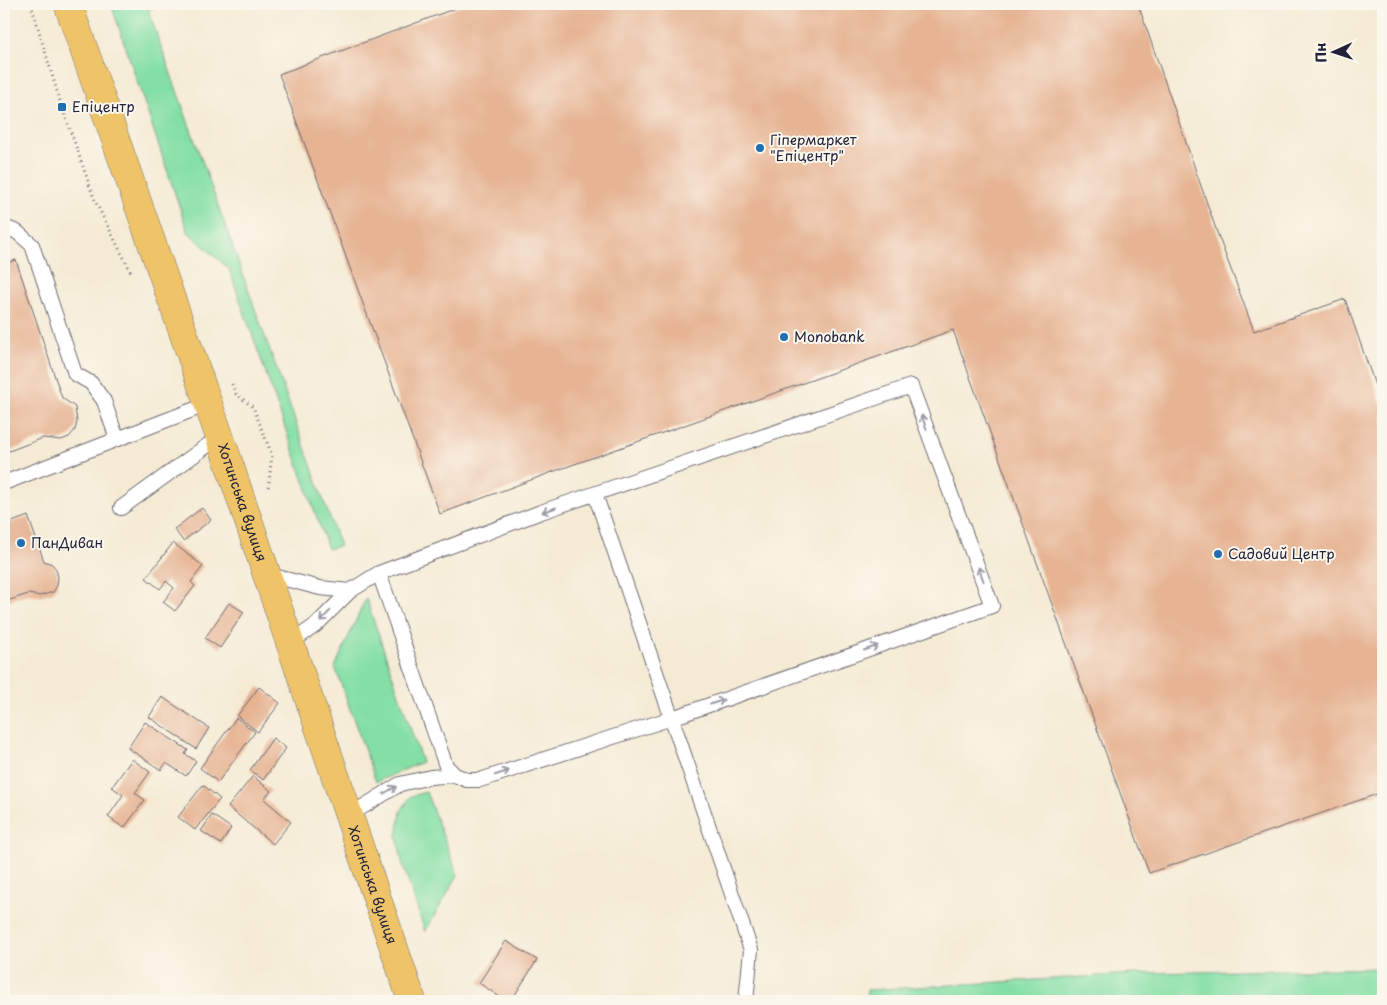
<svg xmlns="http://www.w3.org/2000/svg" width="1387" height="1005" viewBox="0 0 1387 1005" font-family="'Playpen Sans',sans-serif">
<rect width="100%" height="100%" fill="#fbf7ec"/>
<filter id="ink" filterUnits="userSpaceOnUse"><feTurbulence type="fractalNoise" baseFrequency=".02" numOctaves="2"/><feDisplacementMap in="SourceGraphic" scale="10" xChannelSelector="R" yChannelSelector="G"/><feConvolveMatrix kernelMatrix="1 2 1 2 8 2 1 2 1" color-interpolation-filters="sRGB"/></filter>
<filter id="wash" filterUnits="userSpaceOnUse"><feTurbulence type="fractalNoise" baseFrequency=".0096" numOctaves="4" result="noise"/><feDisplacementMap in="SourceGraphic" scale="20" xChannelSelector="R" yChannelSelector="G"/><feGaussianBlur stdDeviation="1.12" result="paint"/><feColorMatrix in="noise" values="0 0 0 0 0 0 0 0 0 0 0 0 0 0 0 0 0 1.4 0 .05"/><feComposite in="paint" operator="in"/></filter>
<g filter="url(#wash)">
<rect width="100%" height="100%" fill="#f5ebd5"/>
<path fill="#84dfa5" stroke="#538070" d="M111,4H164L148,10L340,546L328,549L229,269L188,232Z
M366,598L422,762L376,782L335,667Z
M426,792L458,875L425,932L402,862L397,836L401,811L411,796Z
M1383,968V1001H866L867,990L1150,973Z"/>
<g id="blocks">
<path fill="#e6b393" d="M467,4H1138L1218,235L1254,331L1345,299L1383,408V792L1149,873L953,330L555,471L440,514L279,74Z
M16,260L62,398L75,407L77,422L75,430L69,437L61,440L43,438L4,453V264Z
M202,508L211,520L183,541L174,529Z
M28,516L44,561L52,564L56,569L58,577L57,586L53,592L46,594L40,596L28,594L4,602V525Z
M173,543L203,566L191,582L195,586L175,611L163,602L174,588L166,581L160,589L146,578Z
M229,603L244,612L220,648L205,638Z
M259,687L280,703L258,732L237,716Z
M162,697L209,728L196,749L149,717Z
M236,718L255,732L218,782L200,768Z
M145,722L188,750L185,754L196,761L186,776L166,763L161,770L128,748Z
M273,738L286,748L263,780L250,770Z
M132,759L150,772L135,793L145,800L124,828L108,817L123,795L112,787Z
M253,776L271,791L264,799L291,822L273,844L228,807Z
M203,785L220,799L195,830L178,817Z
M212,815L231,828L221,844L201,831Z
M506,941L537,960L511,1001H506L479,983Z"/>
</g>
</g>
<g filter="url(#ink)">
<use href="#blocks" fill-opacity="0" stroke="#6c6871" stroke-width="1"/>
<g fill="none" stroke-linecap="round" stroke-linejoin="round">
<defs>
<path id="service" d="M4,227L17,232L32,245L75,374L91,383L104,401L117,439
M4,483L208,404
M595,494L751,950L746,1001
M121,508L219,437
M379,573L446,766L455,775
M266,574L320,588L350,591
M290,643L316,625L350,591L379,573L541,512L911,386L992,606L672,718L480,780H467L455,775L431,777L400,784L348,816"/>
<g id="trunk">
<path id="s1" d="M68,4L225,452L412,1001"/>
</g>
</defs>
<use href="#service" stroke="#6c6871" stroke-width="16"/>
<use href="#trunk" stroke="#6c6871" stroke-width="29"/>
<path stroke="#6c6871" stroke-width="3" stroke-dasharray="1 4" stroke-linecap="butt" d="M31,4L59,98L95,201L131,272
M232,384L236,394L253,407L272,455L268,490"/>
<use href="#service" stroke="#fff" stroke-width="14"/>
<use href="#trunk" stroke="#efc469" stroke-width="28"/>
</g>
<defs><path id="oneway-shaft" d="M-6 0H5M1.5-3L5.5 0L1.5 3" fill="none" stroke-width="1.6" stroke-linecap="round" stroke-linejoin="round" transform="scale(1.25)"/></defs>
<g stroke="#9c9ca7">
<use href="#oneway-shaft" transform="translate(924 422) rotate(-110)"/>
<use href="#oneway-shaft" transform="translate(549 510) rotate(161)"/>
<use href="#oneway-shaft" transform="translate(981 574) rotate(-110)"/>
<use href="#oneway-shaft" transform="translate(325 616) rotate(135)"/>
<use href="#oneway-shaft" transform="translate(871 648) rotate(-19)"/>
<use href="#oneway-shaft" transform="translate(717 702) rotate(-19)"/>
<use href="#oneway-shaft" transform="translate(502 773) rotate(-18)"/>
<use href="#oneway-shaft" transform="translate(390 790) rotate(-30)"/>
</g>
</g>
<g fill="#1f6fb2" stroke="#fbf7ec" stroke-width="2">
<rect x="57" y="102" width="10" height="10" rx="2.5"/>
<circle cx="760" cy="148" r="5"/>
<circle cx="784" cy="337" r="5"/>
<circle cx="21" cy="543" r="5"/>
<circle cx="1218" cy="554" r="5"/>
</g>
<g text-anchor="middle" stroke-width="4" stroke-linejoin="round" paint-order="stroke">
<g font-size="14" fill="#22223b" stroke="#fbf7ec" text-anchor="start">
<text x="72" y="112">Епіцентр</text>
<text x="770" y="145">Гіпермаркет<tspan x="770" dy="16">"Епіцентр"</tspan></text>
<text x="794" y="342">Monobank</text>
<text x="31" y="548">ПанДиван</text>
<text x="1228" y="559">Садовий Центр</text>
</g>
<g font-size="14" fill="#22223b" stroke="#fbf7ec">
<text dy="5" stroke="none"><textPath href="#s1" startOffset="528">Хотинська вулиця</textPath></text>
<text dy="5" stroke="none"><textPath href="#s1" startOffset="932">Хотинська вулиця</textPath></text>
</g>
</g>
<rect width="1387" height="1005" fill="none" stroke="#fbf7ec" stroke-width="20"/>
<g transform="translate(1334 52) rotate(267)" stroke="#fbf7ec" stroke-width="4" paint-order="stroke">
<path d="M0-4L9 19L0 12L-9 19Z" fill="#22223b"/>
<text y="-8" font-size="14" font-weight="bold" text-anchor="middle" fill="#22223b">Пн</text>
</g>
</svg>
